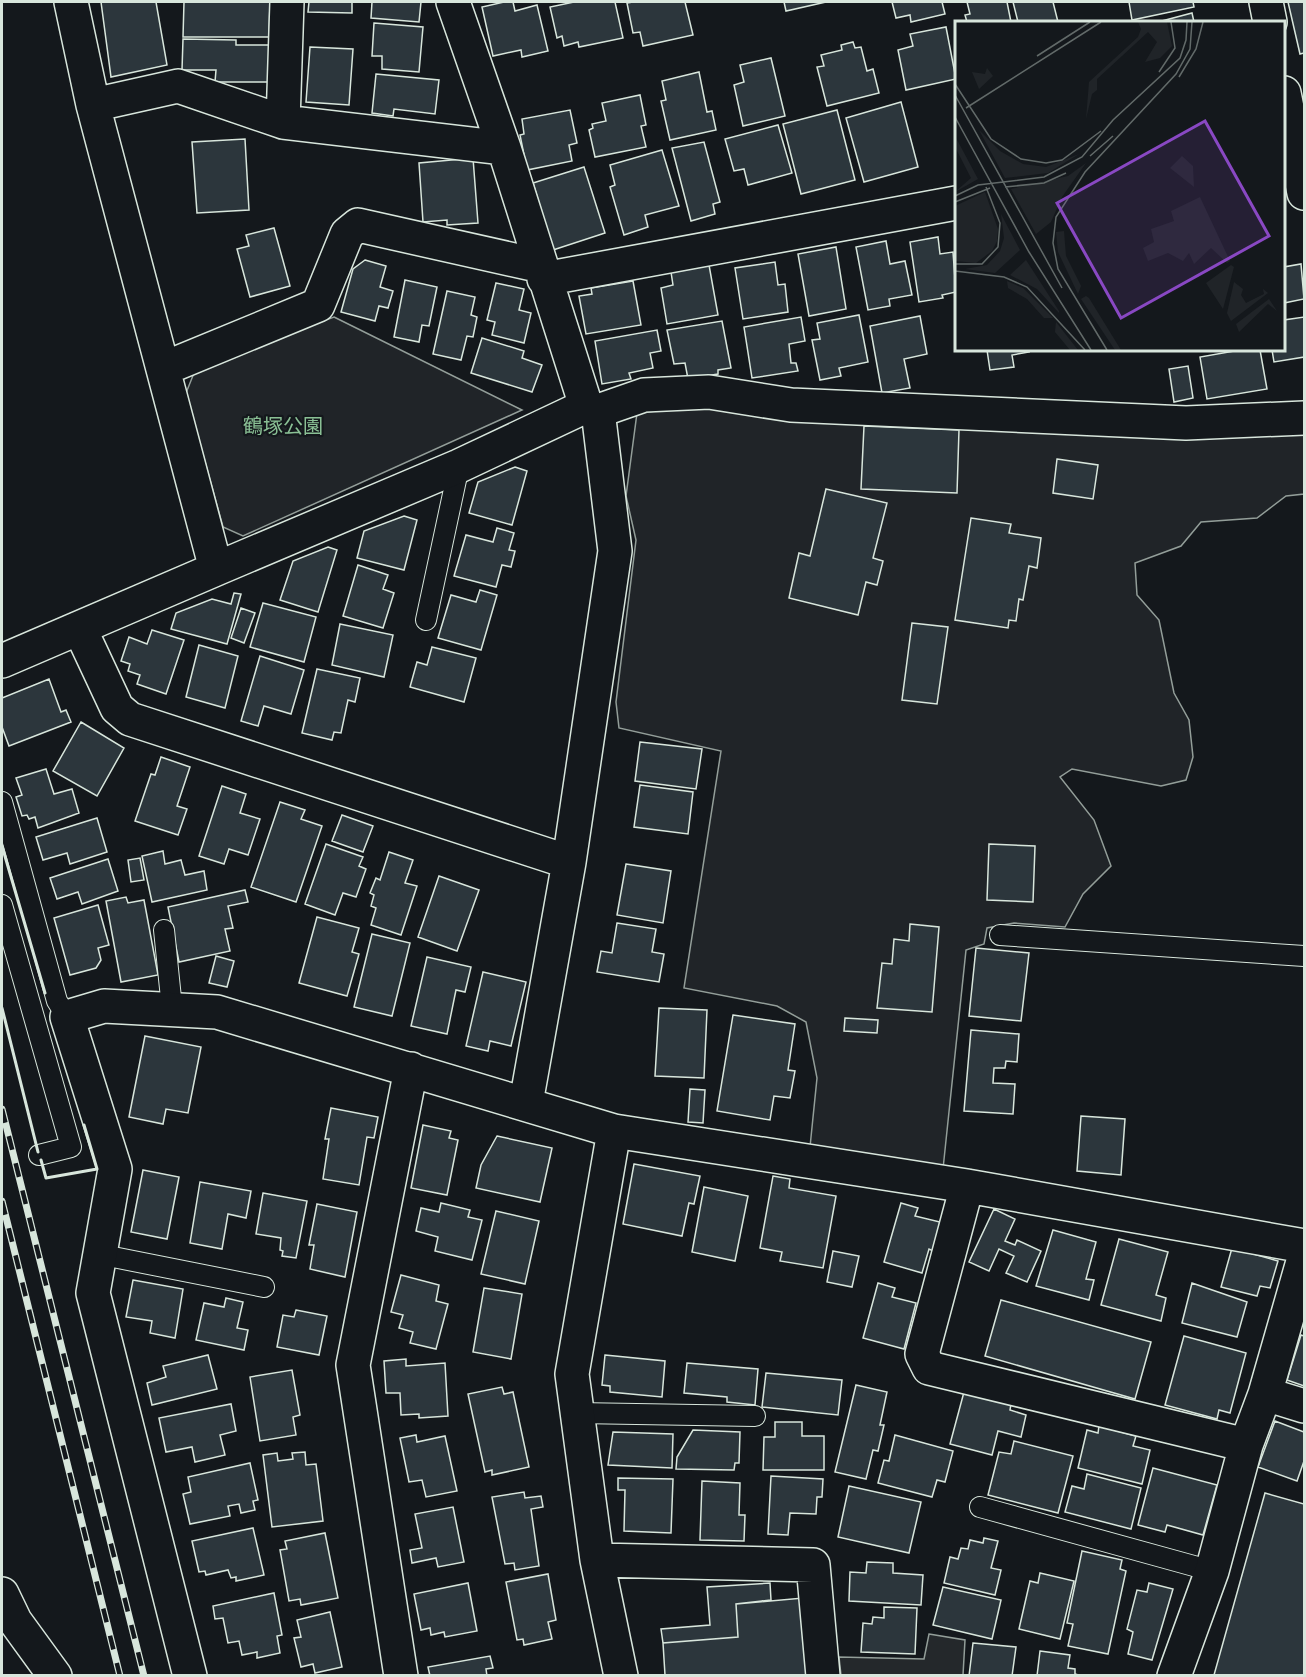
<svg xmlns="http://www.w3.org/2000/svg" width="1306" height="1677" viewBox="0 0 1306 1677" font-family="'Space Grotesk','Noto Sans JP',sans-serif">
<rect width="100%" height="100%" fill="#14181c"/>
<path fill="#202428" stroke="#939e99" stroke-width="1.5" d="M334,317L522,410L243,536L223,527L186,393L196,368Z
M685,408L1304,433V494L1286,496L1257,518L1201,522L1181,546L1135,563L1137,595L1159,620L1174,693L1189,720L1193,757L1186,780L1161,786L1072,769L1060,777L1094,820L1111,866L1083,894L1065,927L1014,923L987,928L984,944L966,950L943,1169L810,1147L817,1078L806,1022L777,1006L684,988L721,751L619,728L616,702L636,540L626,496L637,413Z"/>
<path fill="#24282b" stroke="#939e99" stroke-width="1.5" d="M929,1634L965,1640L963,1675H841L839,1657L924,1659Z"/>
<path fill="#2c363c" stroke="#d8e6dc" stroke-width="1.5" d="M101,2H156L167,65L111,77Z
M184,2H270L269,37H183Z
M309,2H352V13L308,12Z
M372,2H421L419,22L371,18Z
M504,2H513L515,11L537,5L548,51L522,57L521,50L493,56L482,7Z
M574,2H615L623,38L579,47L578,42L564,46L562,36L557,38L550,7Z
M633,2H685L693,35L643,46L640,32L633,33L627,3Z
M784,2H826L786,11Z
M892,2H942L945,14L911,22L910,15L896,18Z
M967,2H1007L1011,22H967L965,15L970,14Z
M1013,2H1053L1058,22H1018Z
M1129,2H1193L1194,7L1132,20Z
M1288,2H1304V53L1300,54Z
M1192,13L1194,22H1158Z
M374,23L423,27L419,72L382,69V56H372Z
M946,27L956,79L906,90L898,50L913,46L910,34Z
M183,39L236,40V45H269V82H215L216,70H182Z
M853,42L855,48L861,47L867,71L873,69L879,93L827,106L817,67L824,66L821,55L842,50L841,45Z
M310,47L353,49L349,105L306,102Z
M771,58L785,116L743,126L734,85L744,82L740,65Z
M699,72L707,112L712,111L716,130L670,140L661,101L666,100L662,81Z
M376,74L439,80L435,114L394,109L393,116L372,113Z
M640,95L646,125L641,126L646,147L595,157L589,130L593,128L592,124L606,121L602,103Z
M901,102L918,167L864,182L846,118Z
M570,110L577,143L569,145L572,161L527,170L520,135L524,134L522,119Z
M837,110L855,180L801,194L783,124Z
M778,125L792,173L748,185L744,169L734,171L725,139Z
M245,139L249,210L197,213L192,142Z
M704,142L720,202L713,204L715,214L691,221L672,148Z
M662,150L679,206L645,215L648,227L624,235L610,187L615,185L610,165Z
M473,158L478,223L447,225V220L423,222L419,163Z
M584,167L605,233L553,250L533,183Z
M274,228L290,286L250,297L237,249L249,246L246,235Z
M938,237L940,254L953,252L956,292L942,295L943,298L919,302L910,242Z
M886,241L890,264L905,261L912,295L889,299L890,306L868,310L856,247Z
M836,247L846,309L809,316L798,254Z
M365,260L386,266L380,287L393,291L388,308L379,306L375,321L341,312L353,269Z
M775,262L778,285L785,284L788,312L743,319L735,268Z
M1301,264L1304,299L1284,303V267Z
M709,265L718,315L667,324L661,288L673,285L671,272Z
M405,280L437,287L429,326L422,325L419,342L394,337Z
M633,281L641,325L586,334L579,296L592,294L591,288Z
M496,283L524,289L519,310L531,313L524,343L492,335L495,322L487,320Z
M447,291L475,297L471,315L477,317L473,337L467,336L461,360L433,354Z
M859,315L868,362L839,368L841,376L820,380L812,340L820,339L817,323Z
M920,316L927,354L904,359L910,388L882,393L870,326Z
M801,317L805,341L789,344L791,363H796L798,371L752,378L744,327Z
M1304,317V357L1274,362L1272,350H1284V320Z
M722,321L731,368L718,370V374L688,379L685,363L674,364L667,330Z
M657,330L661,351L650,353L653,368L629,373L631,379L602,384L595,341Z
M482,338L524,351L522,358L542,365L532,392L471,373Z
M987,350H1028L1029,352L1012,355L1014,367L990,370Z
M1240,350H1260L1267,389L1207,399L1200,357Z
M1188,366L1193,398L1174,402L1169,369Z
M864,426L959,430L957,493L861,489Z
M1057,459L1098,465L1093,499L1053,493Z
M515,467L527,471L512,525L469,513L478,482Z
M826,489L887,503L873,558L883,561L877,585L866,582L858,615L789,598L799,553L810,556Z
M404,516L417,520L404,570L357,558L364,531Z
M971,518L1011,524L1009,533L1041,538L1037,568L1029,566L1023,600L1019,599L1016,621L1009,620L1008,628L955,620Z
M497,528L514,533L509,550L515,551L511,567L502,565L496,587L454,576L466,535L493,542Z
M328,547L337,550L318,612L280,600L293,561Z
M358,565L388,575L383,589L394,593L383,628L343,616Z
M480,590L497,595L481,650L438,638L451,595L476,602Z
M234,593L241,594L227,644L171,629L176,613L212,599L231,604Z
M263,603L316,617L304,662L250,647Z
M241,608L255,613L244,643L231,638Z
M912,623L948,627L937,704L902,700Z
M340,624L393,635L384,677L332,665Z
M152,630L184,640L166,694L137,684L140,675L128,671L130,664L121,661L129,637L147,644Z
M199,645L238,656L225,708L186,697Z
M432,647L476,658L464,702L410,687L417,662L427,665Z
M260,656L304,670L291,714L264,706L258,726L241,721Z
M317,669L360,678L355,702L348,700L341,733L334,732L332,740L302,733Z
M49,679L61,712L66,710L71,722L9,746L2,727V698Z
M81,722L124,748L97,796L53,771Z
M640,742L702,749L696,789L635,781Z
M161,757L190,767L177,806L187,809L178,835L135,821L151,774L155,775Z
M46,769L54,794L72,789L79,813L38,828L35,817L29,819L27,815L22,816L16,797L22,795L16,778Z
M640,785L693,792L688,834L634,827Z
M222,786L246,794L240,813L260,819L248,855L229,849L224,864L199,856Z
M280,802L305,810L301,819L322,826L296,902L251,887Z
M342,815L373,826L363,852L332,841Z
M97,818L107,852L70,864L67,853L43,860L36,837Z
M326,844L363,857L359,866L366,869L356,897L343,893L335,915L305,904Z
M989,844L1035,846L1033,902L987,900Z
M163,851L165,864L181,860L185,875L204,871L207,890L152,902L142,856Z
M389,852L413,860L405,883L417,886L401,935L371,925L376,908L371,906L374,895L370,893L376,878L380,880Z
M140,858L144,880L131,882L128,860Z
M108,859L118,891L82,904L78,892L57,899L50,878Z
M626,864L671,871L663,923L617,915Z
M439,876L479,890L457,951L418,937Z
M245,890L248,902L228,906L233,928L225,929L230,951L179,962L168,907Z
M126,897L128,903L144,900L158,975L121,982L106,901Z
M98,905L109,945L98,948L101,960L96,968L70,975L54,918Z
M317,917L359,928L352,952L359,954L347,996L299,983Z
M617,923L656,929L652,952L664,954L659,982L597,972L601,951L612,953Z
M910,924L939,927L932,1012L877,1008L882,963L892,964L894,939L909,941Z
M372,934L410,943L392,1016L354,1007Z
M976,948L1029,953L1021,1021L969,1016Z
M216,956L234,961L227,987L209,983Z
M427,957L471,967L465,992L456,990L447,1034L411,1026Z
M483,972L526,982L511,1046L490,1041L488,1051L466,1046Z
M659,1008L707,1010L704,1078L655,1076Z
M733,1015L795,1024L788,1070L795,1071L790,1098L774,1096L770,1120L717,1111Z
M845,1018L878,1020L877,1033L844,1031Z
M971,1030L1019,1034L1017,1062L1006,1061L1005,1068H994L993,1083L1015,1084L1013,1114L964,1111Z
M145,1036L201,1047L188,1113L166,1109L163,1124L129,1117Z
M690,1089L705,1090L703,1123L688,1122Z
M331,1108L378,1117L374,1138L367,1137L359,1185L323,1179L329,1139H325Z
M1081,1116L1125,1119L1121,1175L1077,1171Z
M423,1125L451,1131L449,1138L458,1140L447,1195L411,1188Z
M497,1136L552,1148L540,1202L476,1188L481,1165Z
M634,1164L700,1176L694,1204L689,1203L682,1236L623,1224Z
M143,1170L179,1177L167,1239L131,1232Z
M773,1176L790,1179L789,1188L836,1196L823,1268L780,1261L782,1252L760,1248Z
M200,1182L251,1191L246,1218L228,1214L222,1249L190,1243Z
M704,1187L748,1196L735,1261L692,1252Z
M263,1193L307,1201L296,1258L282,1256L283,1251L280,1250L281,1238L256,1234Z
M441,1203L470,1210L468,1217L482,1220L472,1260L435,1251L438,1237L416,1231L421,1208L439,1212Z
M901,1203L918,1208L915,1216L940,1222L933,1251L929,1249L922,1273L884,1262Z
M317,1204L357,1212L345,1277L310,1269L314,1245H309Z
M994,1209L1015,1219L1005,1241L1015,1245L1017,1240L1041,1251L1027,1282L1006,1273L1014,1256L999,1249L989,1271L969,1262Z
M496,1211L539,1221L525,1284L481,1274Z
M1053,1230L1096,1242L1086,1279L1094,1280L1089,1300L1036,1286Z
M1119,1239L1168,1252L1156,1295L1166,1298L1161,1321L1101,1305Z
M1232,1248L1278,1261L1270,1288L1260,1286L1257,1296L1221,1287Z
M833,1251L859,1256L852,1287L827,1282Z
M401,1275L439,1285L436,1301L448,1304L436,1349L410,1343L413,1332L399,1328L403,1315L391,1312Z
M133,1280L183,1289L175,1338L150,1333L152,1321L126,1317Z
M878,1283L895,1288L892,1297L916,1303L904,1349L863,1338Z
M1192,1283L1247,1302L1237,1337L1182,1323Z
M484,1288L522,1294L511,1359L473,1352Z
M226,1298L243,1302L237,1328L248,1330L244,1350L196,1340L204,1303L224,1307Z
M1001,1300L1151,1342L1135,1399L985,1356Z
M296,1310L327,1316L319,1355L277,1347L283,1315L294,1317Z
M1301,1335L1304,1336V1386L1287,1380Z
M1184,1336L1246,1353L1230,1413L1219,1410L1217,1419L1165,1405Z
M208,1355L217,1389L152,1405L147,1383L166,1377L163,1366Z
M605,1355L665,1361L662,1397L610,1392V1386L602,1385Z
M406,1359V1366L445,1363L448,1416L419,1418V1414L401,1415L400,1393H386L384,1361Z
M687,1363L758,1369L755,1405L727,1402V1397L684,1393Z
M292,1370L300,1415L293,1417L296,1435L260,1441L250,1377Z
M766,1373L842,1380L838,1415L762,1407Z
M856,1385L887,1392L880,1425H884L878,1451L873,1450L866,1479L835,1472Z
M502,1387L504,1394L513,1392L529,1467L492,1475V1470L485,1472L468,1394Z
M964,1392L1011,1404L1010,1410L1026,1415L1021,1437L998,1431L992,1455L950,1444Z
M231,1404L236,1431L220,1435L225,1455L195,1462L192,1447L166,1452L159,1418Z
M1275,1421L1304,1432V1461L1297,1481L1258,1467Z
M775,1422H802V1436H824V1470H763L764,1437H775Z
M1099,1426L1136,1436L1133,1446L1150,1450L1142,1484L1078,1468L1087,1430L1098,1433Z
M693,1430L740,1432L739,1463H735L734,1470L676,1469L677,1457Z
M613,1432L673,1434L672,1468L608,1465Z
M416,1435L417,1442L445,1436L457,1491L426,1497L422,1480L409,1482L400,1438Z
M895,1435L953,1451L945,1482L937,1480L932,1497L878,1483L884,1460L889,1461Z
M1014,1441L1073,1456L1058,1513L988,1495L999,1452L1011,1454Z
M305,1452L306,1465L316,1464L323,1521L272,1527L263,1455L277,1453L278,1461L293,1459L292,1453Z
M250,1463L258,1500L253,1501L255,1510L241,1513L239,1504L228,1506L230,1516L190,1524L183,1494L191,1492L188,1477Z
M1153,1468L1217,1485L1203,1535L1167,1525L1165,1532L1138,1525Z
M1087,1474L1141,1488L1131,1529L1065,1512L1072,1486L1084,1489Z
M771,1476L823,1479L822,1497H817L816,1514L790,1513L788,1535L768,1534Z
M618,1478L673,1479L671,1533L624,1531L625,1490H618Z
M702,1481L740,1483L739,1515H745L744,1541L700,1540Z
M849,1486L921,1502L909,1553L838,1537Z
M524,1492L525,1498L541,1496L543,1507L531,1509L539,1566L515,1570L514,1563L505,1564L492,1497Z
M1265,1493L1304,1504V1676L1214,1675Z
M453,1507L464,1562L438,1567L436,1558L412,1563L410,1550L422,1548L415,1514Z
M253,1528L264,1575L236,1581V1577L231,1578L228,1570L206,1575L205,1571L199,1572L192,1541Z
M325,1533L338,1598L301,1605L300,1599L289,1601L280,1550L287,1549L285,1541Z
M984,1538L998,1541L991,1568L1001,1570L995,1595L944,1583L950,1557L958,1559L961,1548L968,1549L970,1540L983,1543Z
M1082,1551L1122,1560L1120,1569L1126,1571L1108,1654L1068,1646L1073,1624L1067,1623Z
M867,1562L893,1563V1573L923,1575L921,1605L849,1601L850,1572L866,1573Z
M1040,1573L1074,1581L1060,1639L1019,1629L1030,1581L1038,1583Z
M548,1574L556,1620L548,1622L552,1639L524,1645L523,1639L517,1640L506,1582Z
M468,1583L477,1631L445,1637L444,1632L431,1635L430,1628L421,1630L414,1594Z
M770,1583L771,1600L736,1604L738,1637L663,1643L661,1629L710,1625L707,1587Z
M1149,1583L1173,1589L1152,1660L1128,1654L1133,1632L1127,1629L1137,1590L1147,1592Z
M943,1587L1001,1600L992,1639L933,1625Z
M274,1593L282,1635L277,1636L280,1653L257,1658V1652L242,1655L239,1641L228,1643L223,1618L215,1619L213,1606Z
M803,1598L809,1676H655L665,1675L663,1643L738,1637L736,1604Z
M884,1607L917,1608L915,1654L861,1652L863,1623L872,1624L873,1617L884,1618Z
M330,1612L342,1667L315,1673L313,1664L301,1667L294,1638L301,1637L297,1620Z
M973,1643L1016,1647L1012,1676H969Z
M1040,1651L1070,1655L1068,1668L1075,1669V1674L1082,1676H1037Z
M490,1656L493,1668L486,1669L487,1676H430L428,1667Z"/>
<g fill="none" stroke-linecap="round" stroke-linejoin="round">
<defs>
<path id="lane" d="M426,620L459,466
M2,802L57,1001L67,1017
M2,905L71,1147L39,1155
M164,930L172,1008
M1000,935L1304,956
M98,1254L264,1287
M577,1413L755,1416
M980,1507L1212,1571"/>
<path id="street" d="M453,2L504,148L586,406
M1266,2L1270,22
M1284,93L1304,193
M93,105L178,86L283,122L504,148
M283,122L287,2
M544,279L956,203
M163,369L318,305L347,234L358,225L541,266
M216,569L459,466L586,406L598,411L644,395L709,392L791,405L1186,423L1304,418
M80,629L117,708L130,719L569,862
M2,661L216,569L93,105L71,2
M526,1103L569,862L615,551L598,411
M614,1131L572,1374L597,1560L621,1676
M967,1186L922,1354L929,1368L1246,1445
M1265,1394L1304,1406
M597,1560L813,1565L823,1676
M190,1676L93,1293L115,1169L67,1017L104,1006L217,1012L614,1131L967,1186L1304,1246
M401,1676L353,1365L411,1069
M1174,1676L1212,1571L1246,1445L1265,1394L1304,1258"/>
<path id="highway" d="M2,1594L15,1621L55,1676"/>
</defs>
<use href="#lane" stroke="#d8e6dc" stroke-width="22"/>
<use href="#street" stroke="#d8e6dc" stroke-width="36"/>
<use href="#highway" stroke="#d8e6dc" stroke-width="36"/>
<use href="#lane" stroke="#14181c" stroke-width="20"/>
<use href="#street" stroke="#14181c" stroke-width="33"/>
<use href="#highway" stroke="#14181c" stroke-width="33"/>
<defs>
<path id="rail" d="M2,1109L144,1676
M2,1201L120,1676"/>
</defs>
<use href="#rail" stroke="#d8e6dc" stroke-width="7"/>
<use href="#rail" stroke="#14181c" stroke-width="4.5" stroke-dasharray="14" stroke-linecap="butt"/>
<path stroke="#d8e6dc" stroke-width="3" d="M2,846L45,993
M2,1008L38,1152
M41,1160L46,1178L97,1169L84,1125"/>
</g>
<g text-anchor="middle" stroke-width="4.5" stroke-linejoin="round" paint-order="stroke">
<g font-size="20" fill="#8ac095" stroke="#14181c">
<text x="283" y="433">鶴塚公園</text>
</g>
</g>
<g transform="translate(955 21)">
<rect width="330" height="330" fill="#14181c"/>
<path d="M183,1H212L217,25L205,37L190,41L202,21L193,11L142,58V69L137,73L131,98L134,61L183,16L186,8ZM32,47L38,55L24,68L17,51L30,53ZM24,109L45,130L68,143L91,146L124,133L93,152L50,157ZM0,115L23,158L0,171L16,157L0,126ZM227,135L238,145L239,166L215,147ZM131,142L107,176L96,201L81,213L56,168L113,155ZM30,171L43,208L42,220L37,230L21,242L0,240V185ZM245,176L275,240L272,242L256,227L239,243L234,232L228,240L213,232L193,240L188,227L199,221L196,208L219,200L216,190ZM46,193L65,229L40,252L10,248L32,244L45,230L49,217ZM109,210L111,235L126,265L123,273L103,231L101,211ZM71,239L104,290V292L82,268L55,254ZM276,244L279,246L268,288L251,262ZM52,260L68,267L98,297H89L72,278L53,267ZM279,261L288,268L286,274L291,282L309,273L308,268L313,272L276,300L272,292ZM131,275L134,277L166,329H160L126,278ZM314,278L322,290L313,283L284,311L281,303ZM101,301L123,329H115L100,311Z" fill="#202428"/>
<path fill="none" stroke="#626a69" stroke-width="1.5" d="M82,35L135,1M204,51L220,27L216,1M224,56L241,28L248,1M0,63L36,118L66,138L91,142L107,139L146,110M0,74L107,267M11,87L146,1M0,96L74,231L136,329M135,135L158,115M50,166L89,162L111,152M0,175L23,164L89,156L127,136L158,99L225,37L231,19L232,1M0,181L35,167M0,243H27L43,226L45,202L31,166M0,250L49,256L72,266L130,329M152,329L103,248L98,222L101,196L130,151L221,53L235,28L237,1"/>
<path fill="#8948c3" fill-opacity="0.15" stroke="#8948c3" stroke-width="3" d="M250,100L314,215L166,297L102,182Z"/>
<rect width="330" height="330" fill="none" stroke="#d8e6dc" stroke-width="3"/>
</g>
<rect width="1306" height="1677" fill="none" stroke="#d8e6dc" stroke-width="6"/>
</svg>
